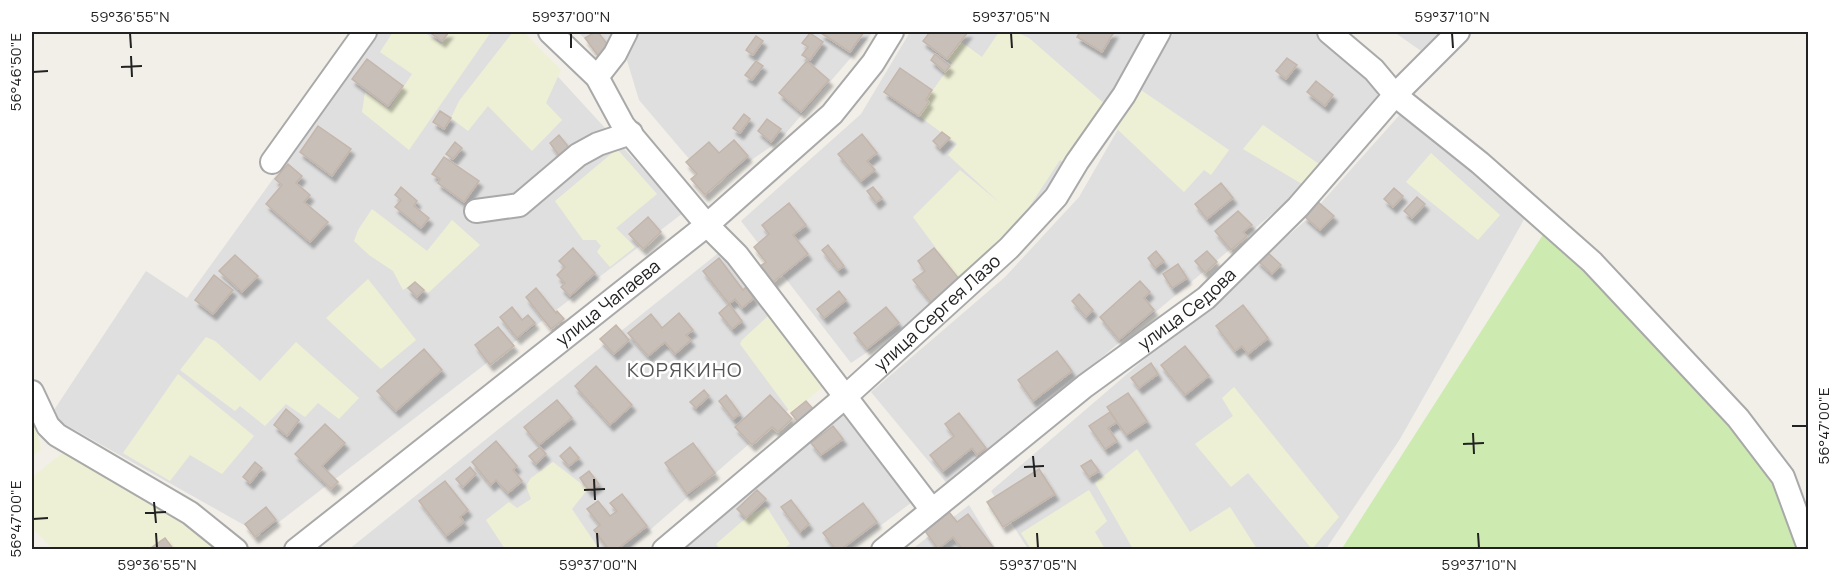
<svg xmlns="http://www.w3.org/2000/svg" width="1840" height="581" viewBox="0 0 1840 581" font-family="Manrope,sans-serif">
<defs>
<filter id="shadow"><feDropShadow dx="3.5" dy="6" stdDeviation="1.5" flood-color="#0004"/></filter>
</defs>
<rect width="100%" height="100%" fill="#f2efe9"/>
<path fill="#e0dfdf" d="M379,32H517L683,213L262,535L50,416L146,271L187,298Z
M578,32H616L601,56Z
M630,32H873L780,140L713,187L639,100L622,44Z
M910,32H1153L1026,226L933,308L851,363L741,221L861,114Z
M1174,32H1326L1375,81L1379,105L1297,193L949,486L871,392L1005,277L1079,197Z
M1394,32H1449L1424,53Z
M1412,101L1530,209L1400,439L1326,549H1028L991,491L1305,221Z
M722,250L825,378L628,549L348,550Z
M850,406L919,497L849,549L681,550Z
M969,505L996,549L911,550Z"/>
<path fill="#eef0d5" d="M393,32H424L441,44L450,32H491L409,150L362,112L365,92L389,109L412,74L380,52Z
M513,32H524L561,70L546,103L562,120L532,151L488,106L468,131L451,118L459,101Z
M999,32H1016L1029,38L1106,105L1065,164L1060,160L1020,221L1022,223L959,279L913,217L960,170L1000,203L948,155L957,144L919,116L929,102L926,100L952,63L947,59L960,41L982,57Z
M1141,90L1229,150L1211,175L1204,170L1184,192L1117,129Z
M1263,125L1319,164L1302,184L1243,149Z
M617,149L657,194L616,228L635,247L610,267L597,252L601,246L596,240H583L555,201Z
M1431,153L1500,215L1478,240L1406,182Z
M372,209L427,251L452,220L480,245L428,293L415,282L403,290L393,271L369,255L354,241L358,230Z
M368,279L416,340L381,369L326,318Z
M768,316L823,387L791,413L740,344L742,340Z
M206,337L215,341L260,381L296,342L359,398L339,419L318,403L305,417L286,404L265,426L240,406L235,411L180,370Z
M178,374L254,436L222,474L190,455L170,481L123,453Z
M1234,387L1339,517L1312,549L1248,473L1231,487L1195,444L1233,416L1222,398Z
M32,404L41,449L32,457Z
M1137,449L1190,532L1230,507L1257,549H1133L1095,483Z
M65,451L208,536L216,549H174L165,538L148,549H53L32,528V477Z
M553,462L588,489L572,509L599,549H505L486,520L509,502L517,508L531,499L526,486L531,478Z
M1089,490L1107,521L1095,532L1105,549H1031L1021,533Z
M766,506L790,544L783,549H720L716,544L746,518Z"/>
<path fill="#cdebb0" d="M1546,230L1704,377L1783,502L1797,549L1341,550Z"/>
<path fill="#c7bfb8" stroke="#c4b6ab" stroke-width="1.5" filter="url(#shadow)" d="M429,32H449L442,41Z
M595,32H598L611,49L599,57L585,38Z
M823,32H864L850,52L821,33Z
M930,32H968L947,59L923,41Z
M1080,32H1114L1102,52L1077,37Z
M810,33L823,42L810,60L802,55L808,47L802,43Z
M756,36L763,41L753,55L746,50Z
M935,54L950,66L945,72L931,60Z
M1287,58L1297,65L1286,79L1276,71Z
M367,59L403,86L388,106L352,79Z
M756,61L763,66L752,80L745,75Z
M807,61L829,80L801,112L779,93Z
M900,68L932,90L926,100L929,102L919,116L884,92Z
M1316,81L1333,95L1325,106L1307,92Z
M440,111L451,118L444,129L433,122Z
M744,114L750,119L740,133L733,128Z
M767,119L781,129L771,142L758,131Z
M318,126L351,149L332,176L300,152Z
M942,132L950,138L940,148L933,141Z
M862,134L877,153L867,161L875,170L861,181L838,154Z
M559,135L570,149L560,157L550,143Z
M734,140L748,156L705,195L691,179L697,174L686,162L709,142L719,153Z
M455,142L462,148L453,159L446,154Z
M444,157L479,181L464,202L438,183L440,179L432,174Z
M288,164L302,176L296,183L310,195L304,202L328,222L310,242L266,204L282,185L275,179Z
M1221,183L1233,198L1207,219L1195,204Z
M401,187L417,201L414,206L429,218L421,228L395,207L401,200L395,195Z
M873,187L882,198L876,203L867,191Z
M1394,188L1403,196L1393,207L1384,199Z
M1417,197L1425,204L1412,218L1404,211Z
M1317,201L1334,216L1320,230L1304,216Z
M789,203L806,225L793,235L808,254L772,283L759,267L766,262L754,247L769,234L762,225Z
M1238,211L1252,225L1243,232L1247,236L1231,250L1215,231Z
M648,217L661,232L643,249L629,234Z
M828,245L844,266L838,270L822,250Z
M573,248L595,273L570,296L561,287L565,283L557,275L565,267L559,261Z
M934,248L959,279L931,302L913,280L925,271L918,261Z
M1156,251L1164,261L1155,268L1148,258Z
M1207,251L1217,262L1205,273L1195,261Z
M1266,251L1281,265L1272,274L1257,260Z
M235,255L258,276L242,292L219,271Z
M719,258L743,290L746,287L754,298L742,308L735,299L729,304L703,271Z
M1178,264L1187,278L1172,288L1163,274Z
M214,275L233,290L213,314L195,300Z
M1140,281L1150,292L1144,298L1154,310L1119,340L1100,317Z
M415,282L424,290L417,297L408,288Z
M536,288L556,313L557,311L564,319L551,329L526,297Z
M839,291L846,300L824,318L817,309Z
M1079,294L1093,310L1086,317L1072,301Z
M729,304L742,321L732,329L719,313Z
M1243,305L1268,338L1248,354L1242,346L1235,351L1216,326Z
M512,307L522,320L528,315L535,323L517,338L500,317Z
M886,307L899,323L867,349L854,333Z
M679,313L693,330L686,335L691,340L675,354L665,342L648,356L628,333L651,314L662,328Z
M616,325L629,340L614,354L600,339Z
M498,327L514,346L490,365L475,345Z
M1185,346L1209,376L1185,395L1161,365Z
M424,349L442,370L396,411L377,391Z
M1057,351L1072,371L1033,401L1018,380Z
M1151,363L1158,374L1139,388L1131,378Z
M596,366L632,405L610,425L575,386Z
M704,390L709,396L696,408L690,402Z
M1128,393L1147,421L1126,435L1107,407Z
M726,395L740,414L733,419L719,401Z
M770,395L792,419L778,432L772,427L752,445L735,427Z
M557,400L572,418L539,445L524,427Z
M806,401L814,410L799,423L791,413Z
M286,409L299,420L287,436L274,425Z
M1110,412L1117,422L1108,428L1117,441L1105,449L1089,426Z
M959,413L986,448L977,455L972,448L943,471L930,455L954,436L945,424Z
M325,424L345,443L322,466L338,482L331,489L295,454Z
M833,426L843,439L821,455L811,443Z
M496,441L517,466L513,470L522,481L508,493L496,480L491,485L472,462Z
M693,443L715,473L687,494L665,463Z
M540,447L546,454L536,464L529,456Z
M570,447L579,458L569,466L560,456Z
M1091,460L1099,471L1089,477L1081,466Z
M255,462L262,468L250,483L243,477Z
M470,467L476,474L463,487L456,479Z
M1039,469L1055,494L1003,527L987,502Z
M589,471L599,484L589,491L580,478Z
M445,481L468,510L460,517L464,522L446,536L419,501Z
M757,490L766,499L746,518L737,509Z
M622,494L647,526L616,550H609L594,530L600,525L587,509L598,501L610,516L617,511L610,503Z
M791,500L809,524L800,532L781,507Z
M863,503L877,522L840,550H836L823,533Z
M266,507L276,520L255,537L245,524Z
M949,512L957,522L968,514L995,550H963L953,537L938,549L925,531Z
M165,538L174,550H148Z"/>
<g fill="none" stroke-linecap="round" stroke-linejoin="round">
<defs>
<g id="minor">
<path d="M550,32L597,77L623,125L707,225L737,255L932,510"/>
<path d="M1329,32L1374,70L1395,95L1480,163L1592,262L1738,418L1783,477L1808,545"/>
<path d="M597,77L615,54L626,32"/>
<path d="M272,162L365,32"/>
<path d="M476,211L519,205L578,155L598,144L631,133"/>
<path d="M32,392L48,426L57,435L190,513L236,550"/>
<path id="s1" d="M296,550L707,225L832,114L873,63L892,32"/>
<path id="s2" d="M664,550L845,397L1009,248L1056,197L1077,162L1124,95L1159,32"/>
<path id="s3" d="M883,550L1085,386L1206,298L1298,207L1395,95L1458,32"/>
</g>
</defs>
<use href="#minor" stroke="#a9a9a9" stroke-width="26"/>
<use href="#minor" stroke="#fff" stroke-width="22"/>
</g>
<path fill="none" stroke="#222" stroke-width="2" d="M130,33L131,48M571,33V48M1011,33L1012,48M1452,33L1453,48M131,56L132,77M121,67L142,66M33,72L48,71M1792,426H1807M1473,433L1474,454M1463,444L1484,443M1033,456L1035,477M1024,467L1044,466M594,479L595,500M584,490L605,489M154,502L156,523M145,513L166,512M33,519L48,518M156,533L157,548M597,533L598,548M1037,533L1038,548M1478,533L1479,548"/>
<g text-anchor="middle" stroke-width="5" stroke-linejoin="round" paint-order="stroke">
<g font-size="18" fill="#222" stroke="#fff">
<text dy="6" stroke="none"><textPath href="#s1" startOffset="398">улица Чапаева</textPath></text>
<text dy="6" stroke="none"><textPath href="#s3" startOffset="388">улица Седова</textPath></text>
<text dy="6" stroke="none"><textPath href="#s2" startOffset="362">улица Сергея Лазо</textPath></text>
</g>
<g font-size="20" letter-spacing="1.5" fill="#555" stroke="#fff">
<text x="685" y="377">КОРЯКИНО</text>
</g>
</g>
<rect width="1840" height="581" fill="none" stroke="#ffffff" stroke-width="66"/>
<rect x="33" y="33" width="1774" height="515" fill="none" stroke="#222" stroke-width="2"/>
<g font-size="15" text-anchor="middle" fill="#222">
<text x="130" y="22">59°36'55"N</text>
<text x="571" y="22">59°37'00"N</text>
<text x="1011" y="22">59°37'05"N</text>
<text x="1452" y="22">59°37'10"N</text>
<text transform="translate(16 72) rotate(-90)" y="5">56°46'50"E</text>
<text transform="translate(1824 426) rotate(-90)" y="5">56°47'00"E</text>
<text transform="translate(16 519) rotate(-90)" y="5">56°47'00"E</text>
<text x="157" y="570">59°36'55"N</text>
<text x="598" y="570">59°37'00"N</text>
<text x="1038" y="570">59°37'05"N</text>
<text x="1479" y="570">59°37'10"N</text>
</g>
</svg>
